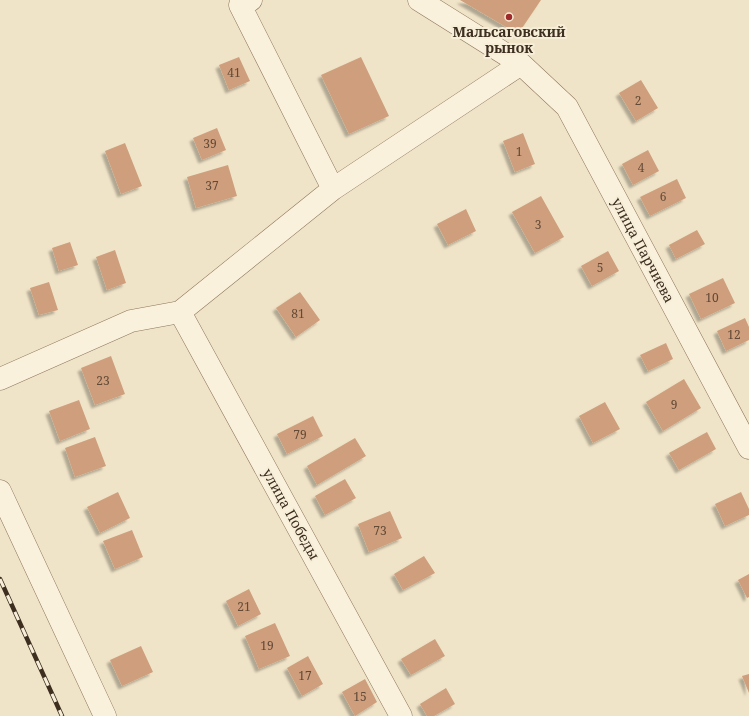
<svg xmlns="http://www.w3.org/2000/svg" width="749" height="716" viewBox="0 0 749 716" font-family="'Noto Serif',serif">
<defs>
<filter id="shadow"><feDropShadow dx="-3.5" dy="3.5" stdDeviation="1" flood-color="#0004"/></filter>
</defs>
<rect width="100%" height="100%" fill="#f0e4c8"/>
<path fill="#cf9f7d" filter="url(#shadow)" d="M460,0H541L518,34Z
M239,57L250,81L229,90L219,65Z
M361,57L389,116L349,134L321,75Z
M641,80L658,108L636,121L619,93Z
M217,128L226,150L202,160L193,138Z
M523,133L535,164L515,172L503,141Z
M125,143L142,186L121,194L105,151Z
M648,150L659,171L633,185L622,164Z
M228,165L237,196L196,208L187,177Z
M677,179L686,198L650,216L640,197Z
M541,196L564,237L535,253L512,212Z
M466,209L476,231L448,245L437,224Z
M697,230L705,244L676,259L669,245Z
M70,242L78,265L59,271L52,248Z
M115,250L126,283L107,290L96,257Z
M608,251L619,271L592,286L581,266Z
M723,278L735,303L701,319L689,294Z
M49,282L58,310L39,315L30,288Z
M300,292L320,320L296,337L276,308Z
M745,318L749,327V340L726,351L717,331Z
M666,343L673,359L648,371L640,355Z
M111,356L125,394L95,405L81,368Z
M684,379L701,408L663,431L646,402Z
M79,400L90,429L60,441L49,411Z
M605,402L620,429L593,443L579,416Z
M313,416L323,436L287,454L277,434Z
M707,432L716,449L679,470L669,453Z
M95,437L106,466L75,477L65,448Z
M355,438L366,456L317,485L307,466Z
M345,479L356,498L325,515L315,496Z
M118,492L130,518L100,533L87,507Z
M741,492L749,509V515L725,526L715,504Z
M390,511L402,538L369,552L358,524Z
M132,530L143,557L115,569L103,541Z
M424,556L435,573L403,590L394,574Z
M749,574V597L747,598L738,580Z
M249,589L261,614L238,626L226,601Z
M275,623L290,656L259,669L245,636Z
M435,639L445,656L411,675L401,659Z
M141,646L153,672L122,686L110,660Z
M308,656L323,684L302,696L287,668Z
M749,674V693L742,676Z
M365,679L377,702L355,716L342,692Z
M446,688L455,704L434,716H427L420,704Z"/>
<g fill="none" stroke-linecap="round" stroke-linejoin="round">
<defs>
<path id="minor" d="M251,0L240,5L333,189
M419,0L521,64L567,107L749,448
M180,312L401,716
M0,379L131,321L180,312L333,189L521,64
M0,491L105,716"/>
</defs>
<use href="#minor" stroke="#8d765c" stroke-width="23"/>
<use href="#minor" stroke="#faf1dc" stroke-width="22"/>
<defs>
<path id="rail" d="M0,579L62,716"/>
</defs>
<use href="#rail" stroke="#3d2e20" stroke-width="4.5"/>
<use href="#rail" stroke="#f7eed8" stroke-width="3" stroke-dasharray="9" stroke-linecap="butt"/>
</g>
<circle fill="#9e2a2b" stroke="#f7eed8" stroke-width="1.5" cx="509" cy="17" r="4"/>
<g text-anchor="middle" stroke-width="4" stroke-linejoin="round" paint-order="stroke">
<g font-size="12" fill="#624a37">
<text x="234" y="77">41</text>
<text x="638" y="105">2</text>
<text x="210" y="148">39</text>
<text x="519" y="156">1</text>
<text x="641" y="172">4</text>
<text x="212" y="190">37</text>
<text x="663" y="201">6</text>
<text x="538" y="229">3</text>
<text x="600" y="272">5</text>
<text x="712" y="302">10</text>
<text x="298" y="318">81</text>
<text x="734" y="339">12</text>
<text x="103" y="385">23</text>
<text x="674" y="409">9</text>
<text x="300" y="439">79</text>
<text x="380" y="535">73</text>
<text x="244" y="611">21</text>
<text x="267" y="650">19</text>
<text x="305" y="680">17</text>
<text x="360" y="701">15</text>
</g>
<g font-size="14" font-weight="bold" fill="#3d2e20" stroke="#f7eed8">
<text x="509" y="37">Мальсаговский<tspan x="509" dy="16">рынок</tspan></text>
</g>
<g font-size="14" fill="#3d2e20" stroke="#f7eed8">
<text transform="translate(643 250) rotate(62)" y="5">улица Парчиева</text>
<text transform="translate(291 514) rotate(61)" y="5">улица Победы</text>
</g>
</g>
</svg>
